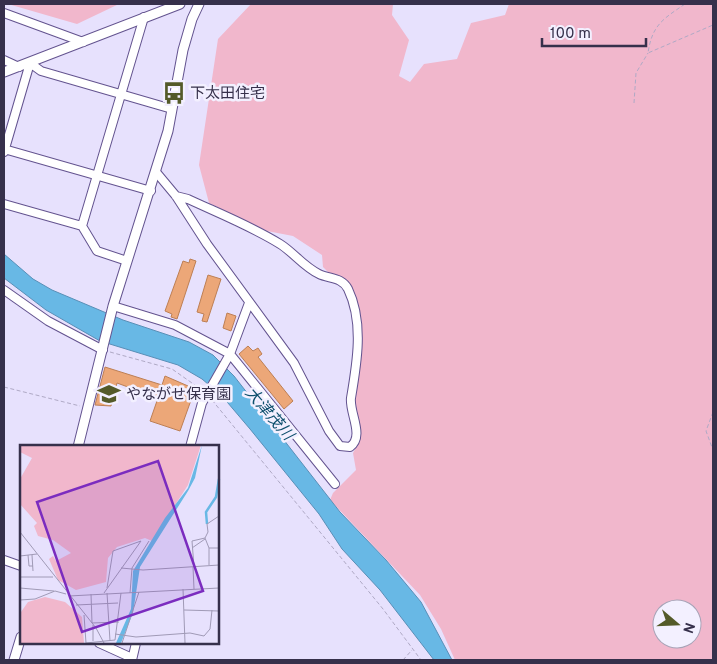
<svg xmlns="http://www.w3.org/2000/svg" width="717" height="664" viewBox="0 0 717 664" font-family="Overpass,'Noto Sans JP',sans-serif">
<rect width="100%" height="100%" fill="#e7e1fd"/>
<path fill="#f1b7cc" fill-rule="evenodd" d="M8,4H119L77,24Z
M251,4H393L392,15L409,40L399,76L410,82L424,64L457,59L471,23L505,15L509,4H713V660H455L441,629L420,595L330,500L333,493L356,470L353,453L360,440C358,429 353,417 354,406C355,368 376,314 345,283H339L323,267L322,255L293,236L267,231L209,203L199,165L218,39ZM662,609H692V639H662Z"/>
<path fill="#68b8e5" stroke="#598fb7" d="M4,254L33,279L52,290L123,320L189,342L213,355L234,376L340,512L386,560L421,602L452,660H434L380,590L342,549L319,514L250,429L222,396L202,379L178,365L100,341L46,310L4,278Z"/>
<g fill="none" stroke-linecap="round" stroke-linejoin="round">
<path stroke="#598fb7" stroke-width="2" d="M137,660H140"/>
</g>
<path fill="#eca778" stroke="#bd7f54" d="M190,259L196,261L177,319L171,317L172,314L165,311L183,261L189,263Z
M208,275L221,279L207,322L202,321L204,314L197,312Z
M227,313L236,316L231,331L223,328Z
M248,346L253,351L258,348L262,354L258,357L293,401L284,409L239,354Z
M105,367L162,385L165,376L195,389L180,431L150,421L158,398L117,383L111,406L95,405Z"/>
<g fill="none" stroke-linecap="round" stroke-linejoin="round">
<defs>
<path id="minor" d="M4,13L83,42
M4,60L19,67
M4,149L151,191
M4,152L30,63L41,71L172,109
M156,172L176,196L207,244L294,363L329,431L340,446L350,447C365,436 349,413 351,398C357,363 364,322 348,289C342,277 329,279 319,274C304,267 293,252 280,244C251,226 218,213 188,199L176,196
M4,204L82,226L97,251L127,261
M82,226L144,17
M4,290L48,321L103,350
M113,306L175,325L230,354L335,484
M190,447L202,403L230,354L249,303
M4,560L21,566
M99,643L132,658
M132,660L136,643"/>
<path id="tertiary" d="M4,72L180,4
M78,447L113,306L168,131L183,50L192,19L199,4
M14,660L21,637"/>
</defs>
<use href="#minor" stroke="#63538f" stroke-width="10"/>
<use href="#tertiary" stroke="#63538f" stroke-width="11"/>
<path stroke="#afa9c5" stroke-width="1" stroke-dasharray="4 2.5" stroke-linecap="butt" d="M685,4C663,19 652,25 648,53L713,25
M634,103L636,73L648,53
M110,352L172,369L202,390
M4,387L80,406
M212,400L383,609L421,660
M713,412L706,431L713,450
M403,660L412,650"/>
<use href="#minor" stroke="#fff" stroke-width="8"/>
<use href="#tertiary" stroke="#fff" stroke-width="9"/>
</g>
<defs>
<symbol id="bus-bare" viewBox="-9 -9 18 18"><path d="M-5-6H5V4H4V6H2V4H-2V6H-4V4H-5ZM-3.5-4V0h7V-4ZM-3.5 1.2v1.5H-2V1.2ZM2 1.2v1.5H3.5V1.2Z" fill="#545a29" stroke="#f3f0ff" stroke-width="2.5" paint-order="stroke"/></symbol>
<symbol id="school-bare" viewBox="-9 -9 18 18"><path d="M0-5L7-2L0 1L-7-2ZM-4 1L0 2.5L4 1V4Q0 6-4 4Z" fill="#545a29" stroke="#f3f0ff" stroke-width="2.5" paint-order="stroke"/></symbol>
</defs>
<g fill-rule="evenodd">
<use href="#bus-bare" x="158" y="77" width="32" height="32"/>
<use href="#school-bare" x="93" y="378" width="32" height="32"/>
</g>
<g text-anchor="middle" stroke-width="5" stroke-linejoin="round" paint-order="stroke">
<g font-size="15" fill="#36304b" stroke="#f3f0ff" text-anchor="start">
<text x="190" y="98">下太田住宅</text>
<text x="126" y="399">やながせ保育園</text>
</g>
<g font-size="16" font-style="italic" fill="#0d4f6d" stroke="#f3f0ff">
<text transform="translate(270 413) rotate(49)" y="6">大津茂川</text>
</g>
</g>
<g transform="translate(20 445)">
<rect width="199" height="199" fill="#e7e1fd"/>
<path d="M0,0H181L168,40L132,96L125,93L97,102L88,113L86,137L56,145L38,135L29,114L33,111L36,116L51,108L33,95L18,91L14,81L17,78L0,59V34L12,13L0,7ZM25,152L45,157L62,172L64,198H0L1,167L8,157Z" fill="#f1b7cc"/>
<path d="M182,0L175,33L168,46L120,122L113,168L101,198H96L111,164L113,126L145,73L168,43Z" fill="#68b8e5"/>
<path fill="none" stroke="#68b8e5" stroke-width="2.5" d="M187,79L186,67L196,52L199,34"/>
<path fill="none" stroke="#a09ab6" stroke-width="1" d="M0,87L76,183L84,198M185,93L189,103H199M172,103L185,94M189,103V120M8,110L9,121H13M12,110L13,126M0,111L17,109M173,122L174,144M174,122L172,96L185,93L188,87L187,79L199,71M101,123L123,125L199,120M0,132H33M0,143L34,146M163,144L165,198M84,148L121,96L93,106L87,143M87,148L90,196M110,148L112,123L129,96M71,149L72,178L99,177M49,151L199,143M0,155L15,154L35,146L46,149M56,160L98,158M164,165L199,166M64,170L66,198M73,180V196M95,189L116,192L170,188L184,191L190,184L192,165M66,198L95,195L101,148M102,198L119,147"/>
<path fill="#7b2cbf" fill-opacity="0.15" stroke="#7b2cbf" stroke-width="2.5" d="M138,16L183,146L62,187L17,57Z"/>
<rect width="199" height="199" fill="none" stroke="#36304b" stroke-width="2.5"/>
</g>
<rect width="717" height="664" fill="none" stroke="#36304b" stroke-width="10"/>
<g transform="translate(677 624) rotate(109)"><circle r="24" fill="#f3f0ff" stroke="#a7a3b7"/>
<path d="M0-4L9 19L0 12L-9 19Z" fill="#545a29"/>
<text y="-8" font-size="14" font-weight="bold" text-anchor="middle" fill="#36304b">N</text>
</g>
<path d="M542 38v8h104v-8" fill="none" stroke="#36304b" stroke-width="2.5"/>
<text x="550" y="38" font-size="15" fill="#36304b" stroke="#f3f0ff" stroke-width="4" paint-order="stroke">100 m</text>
</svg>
